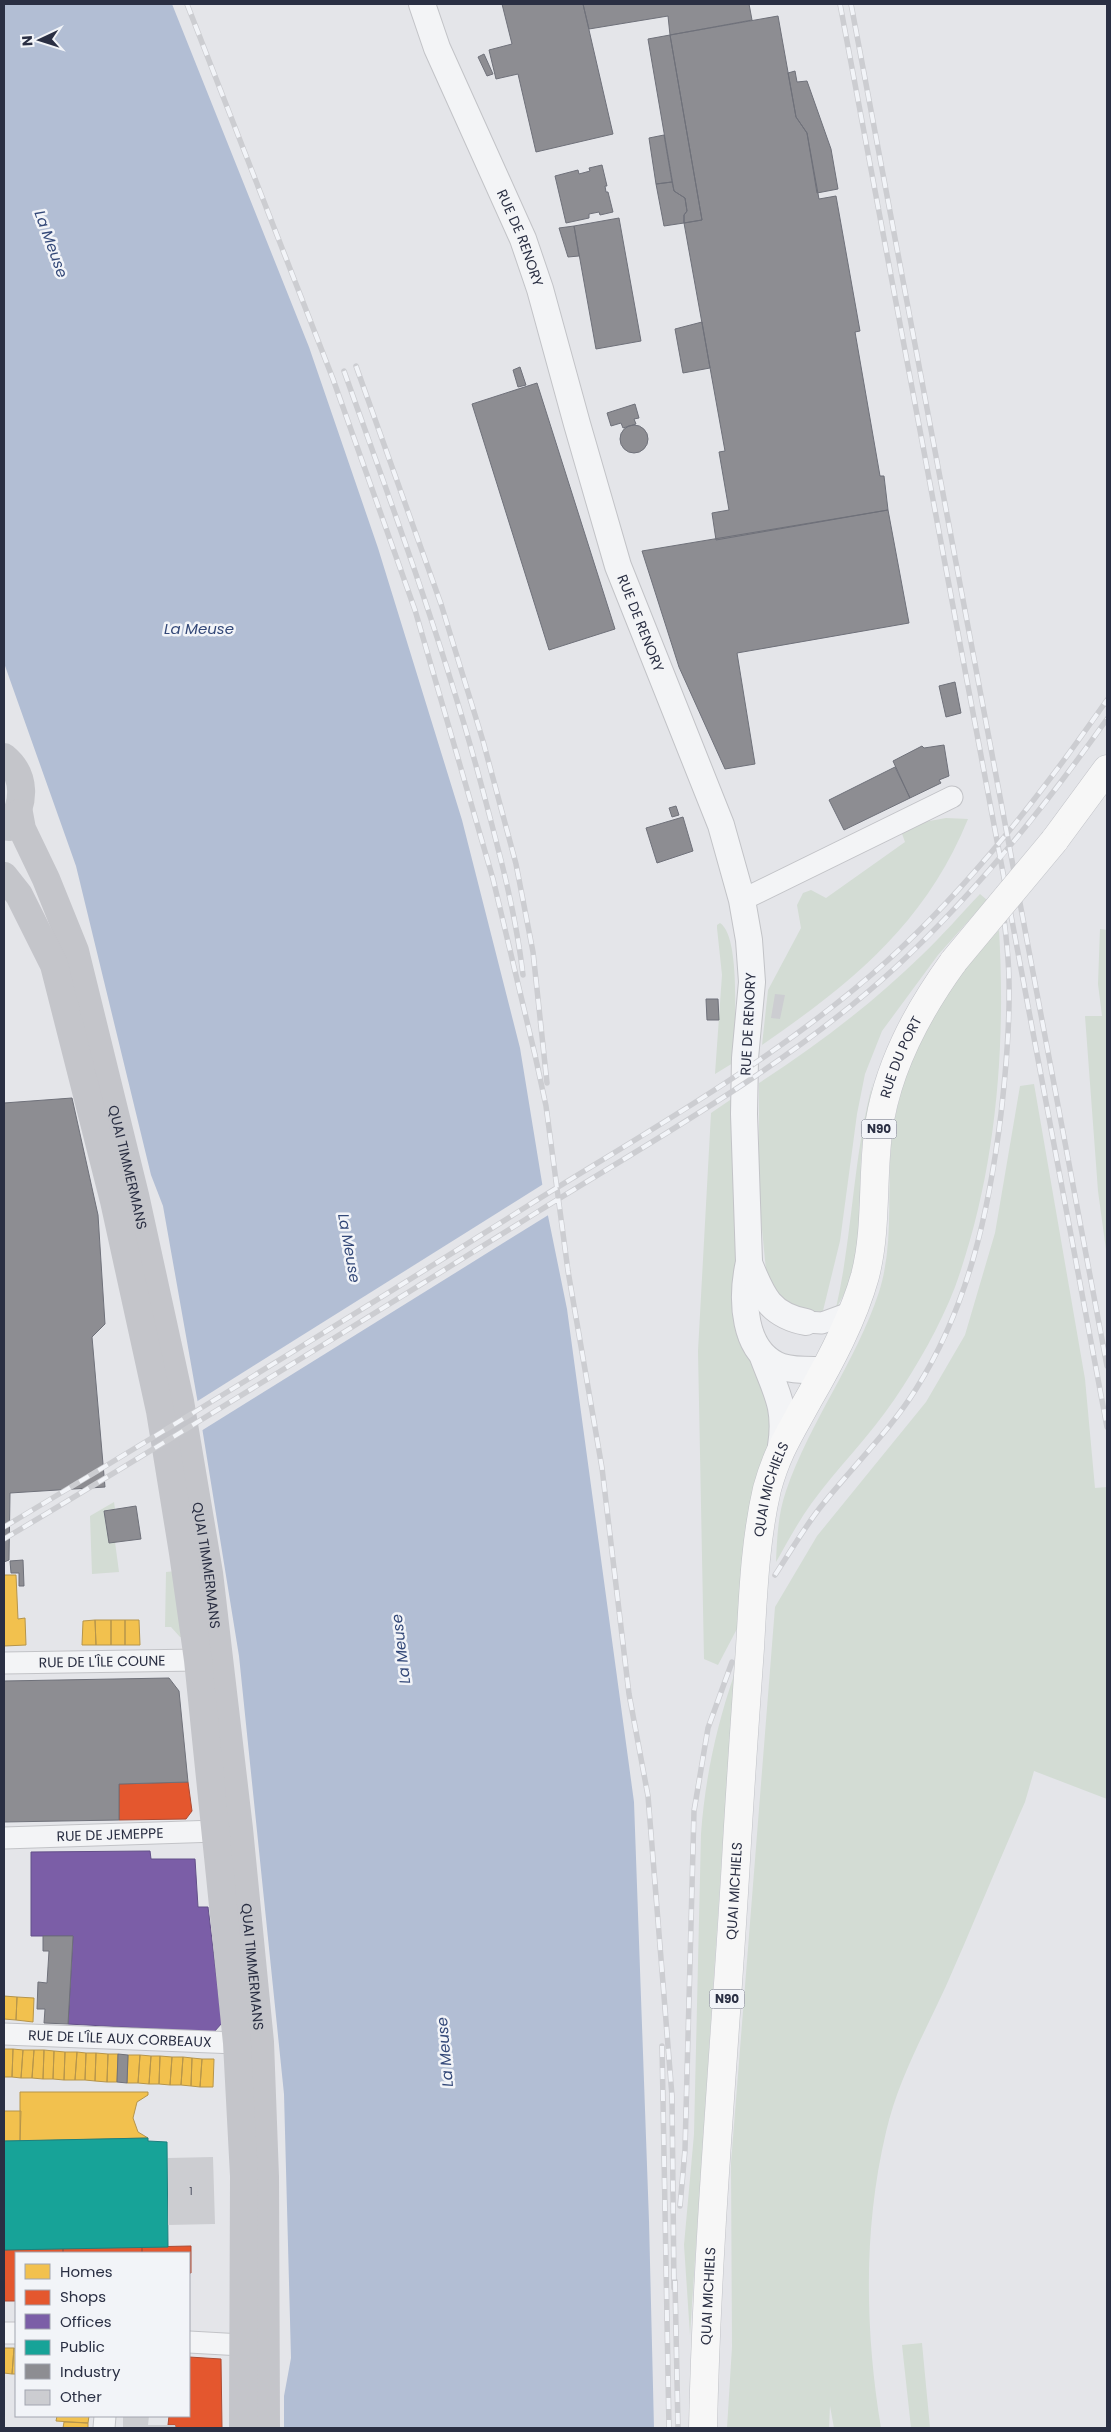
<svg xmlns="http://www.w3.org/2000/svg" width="1111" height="2432" viewBox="0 0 1111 2432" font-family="Poppins,sans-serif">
<rect width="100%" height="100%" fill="#e4e5e9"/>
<path fill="#d3dcd4" d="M946,818L968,819C925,924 853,982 762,1045L768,990L801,928L797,905L803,893L811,890L826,898L905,842L901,831L924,822Z
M980,894L987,900L938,955L882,1031L865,1074L857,1114L840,1241L822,1315L814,1318L768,1291L759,1198V1083C816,1046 873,1003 922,955C942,936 961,914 980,894Z
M720,923C742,937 734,1036 733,1063L715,1074L722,975L717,928V925Z
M1100,929L1107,930V1257L1098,1191L1085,1016H1102L1098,984Z
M999,930C1006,1049 996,1174 955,1287C940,1326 917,1366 894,1400C869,1437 837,1468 811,1504C798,1522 787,1543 776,1562C777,1538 778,1514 786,1491C810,1421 856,1362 879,1292C894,1245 887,1194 891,1145C897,1087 921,1025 957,978C969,961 985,945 999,930Z
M873,1082C868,1108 863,1132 861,1158C859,1207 865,1266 836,1308C853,1234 853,1156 873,1082Z
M1034,1084L1085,1379L1095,1488L1107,1487V1799L1034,1771L1025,1802C998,1863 973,1925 946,1986C924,2034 898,2080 886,2132C863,2229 865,2331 881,2428H834L830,2406L829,2428H727L732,2347L731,2163L775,1607L817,1536L926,1402L965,1335L995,1233L1020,1086Z
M733,1098L736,1320L775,1414L738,1627L718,1665L704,1659L698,1351L711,1113Z
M114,1502L115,1509L104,1511L109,1543L115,1542L119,1572L92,1574L90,1516Z
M176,1571L181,1637H180L171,1627H165L166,1572Z
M734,1675L690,2335L684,2245L694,2134L701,1834C705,1779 716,1728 734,1675Z
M922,2343L930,2428H911L902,2345Z"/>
<path fill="#b2bed4" d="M4,4H172L309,347L378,548L462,820L520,1048L545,1201L567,1309L634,1802L649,2221L654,2428H284V2396L291,2358L284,2094L239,1656L200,1415L163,1206L151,1175L76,866L4,663Z"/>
<path fill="#e4e5e9" d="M545,1183L550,1214L201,1431L196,1402Z"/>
<path fill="#f2c14e" stroke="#b6954b" d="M4,1575H16L18,1619L25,1618L26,1645L4,1646Z
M95,1620L96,1645H82L83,1621Z
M95,1620H111V1645H96Z
M111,1620H125V1645H111Z
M125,1620H139L140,1645H125Z
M4,1996L17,1997L16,2020L4,2019Z
M17,1997L34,1998L33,2022L16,2020Z
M4,2049H13L12,2077H4Z
M13,2049L23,2050L21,2078L12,2077Z
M23,2050H34L32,2078H21Z
M34,2050H44L43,2079L32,2078Z
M44,2050L54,2051L53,2079H43Z
M54,2051L65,2052L64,2080L53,2079Z
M65,2052H77L75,2080H64Z
M77,2052L86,2053L85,2080H75Z
M86,2053H96L95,2081L85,2080Z
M96,2053L108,2054L107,2082L95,2081Z
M108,2054H118L117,2082H107Z
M128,2055H140L138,2083H127Z
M140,2055L151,2056L149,2084L138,2083Z
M151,2056H160L159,2084H149Z
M160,2056L172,2057L170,2085L159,2084Z
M172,2057H183L181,2085H170Z
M183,2057L192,2058L191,2086L181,2085Z
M192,2058L202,2059L200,2087L191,2086Z
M202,2059H214L213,2087H200Z
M20,2092H148V2095L137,2102L133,2118L138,2132L148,2138L20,2141Z
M4,2111H21L20,2141H4Z
M4,2348H14L12,2374L4,2373Z
M14,2348L16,2349V2374H12Z
M57,2416H89L88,2423L56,2421Z
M64,2422L88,2423V2428H63Z"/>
<path fill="#e4572e" stroke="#ac4b34" d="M188,1782L192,1811L186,1819L119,1820V1784Z
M191,2246V2273H189V2253H142V2247Z
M142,2247V2253H63V2248Z
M63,2248V2253H16V2301H4V2250Z
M189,2357L221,2359L222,2428H176L175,2425H168L169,2416H189Z"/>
<path fill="#7b5ea7" stroke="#635089" d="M150,1851L151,1859H195L198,1907H208L222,2023L214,2032L68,2024L73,1936H31V1852Z"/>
<path fill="#17a398" stroke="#1d807e" d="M148,2138V2141L167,2142L168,2247L4,2250V2141Z"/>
<path fill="#8d8d92" stroke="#6f717a" d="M502,4H583L613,134L536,152L518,74L496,79L489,50L512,44Z
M583,4H749L752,20L670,35L668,16L589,29Z
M778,16L796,117L807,133L819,199L836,196L860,331L855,332L880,476H884L888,510L716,540L712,513L729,510L719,452L725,451L684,223L702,220L670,35Z
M670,35L702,220L684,223V215L687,211L685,198L674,191L648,39Z
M484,54L493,74L487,76L478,57Z
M795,71L797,82L807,81L831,149L838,189L817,193L807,133L796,117L788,73Z
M664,135L672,182L656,184L649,138Z
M602,165L607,186H605L606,192H608L613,212L600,215L599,212L589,214V218L566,223L555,176L578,170L579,174L590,171L589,168Z
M672,182L674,191L685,198L687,211L684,215V223L664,226L656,184Z
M619,218L641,341L596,349L574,226Z
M574,226L579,256L568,257L559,228Z
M702,322L710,368L683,373L675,329Z
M520,367L526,385L518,387L513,370Z
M537,383L615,629L549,650L472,404Z
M635,404L639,418L634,419L636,424L623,428L621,423L611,426L607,413Z
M620 439a14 14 0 1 1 28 0a14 14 0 1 1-28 0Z
M888,510L909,623L737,653L755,764L725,769L679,667L642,551Z
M955,682L961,713L946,717L939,686Z
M944,745L949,776L939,780L941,783L910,798L893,761L922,746L924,748Z
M895,767L910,798L844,830L829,800Z
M676,806L679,815L672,817L669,808Z
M683,817L693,851L657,863L646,828Z
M706,999H718L719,1020H707Z
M72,1098L98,1215L105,1324L92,1337L105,1487L10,1493L9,1560L4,1562V1103Z
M136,1506L141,1539L109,1543L104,1511Z
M23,1560L24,1586H19V1573H11L10,1561Z
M169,1678L179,1691L188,1782L119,1784V1820L4,1822V1681Z
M43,1936H73L68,2024L44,2023L45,2009H37L38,1982L47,1983L49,1951H43Z
M118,2054L128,2055L127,2083L117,2082Z"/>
<path fill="#cccdd1" d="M775,994L785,995L780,1019L771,1018Z
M213,2157L215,2224L168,2225V2158Z
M123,2416H149L148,2425H175L176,2428H123Z"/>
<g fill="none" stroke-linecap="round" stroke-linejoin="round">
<defs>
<g id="minor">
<path d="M742,900L952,797"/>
<path d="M806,1322L822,1323L852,1312"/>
<path id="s1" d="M4,1663L198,1660"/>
<path id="s2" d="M4,1838L217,1831"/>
<path id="s3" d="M4,2034L237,2043"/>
<path d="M4,2333H16"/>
<path d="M189,2342L242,2345"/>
<path d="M104,2428L105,2416"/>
</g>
<g id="tertiary">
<path id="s4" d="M422,4L437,48L523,239L540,289L577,424L618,566L721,825L742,900L749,940L752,982L745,1058L744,1114L749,1262C741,1298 742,1353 782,1367C795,1371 811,1370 825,1370"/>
<path d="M749,1263C762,1295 769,1315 806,1322"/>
<path d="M763,1357C776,1392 787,1407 781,1446"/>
</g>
<g id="primary">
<path d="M1054,841L1107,769"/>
<path id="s6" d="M703,2428C707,2239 725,2049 736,1860C740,1789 745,1718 750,1648C753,1595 755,1541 767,1489C777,1452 790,1433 808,1400C830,1362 853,1319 865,1276C877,1229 872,1181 878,1133C886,1069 917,1012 954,961"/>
</g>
</defs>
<use href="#minor" stroke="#c2c3c7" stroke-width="23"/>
<use href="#tertiary" stroke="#c2c3c7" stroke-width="28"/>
<use href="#primary" stroke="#c0c2c7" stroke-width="29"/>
<use href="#minor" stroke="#f3f4f6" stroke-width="21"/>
<use href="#tertiary" stroke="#f3f4f6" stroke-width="26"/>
<g stroke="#c4c5ca" stroke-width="28">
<path d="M4,757C27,776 25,804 9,827"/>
<path id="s5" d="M19,813L22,829L46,879L75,951L135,1195L180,1401L209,1573L239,1829L260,2042L265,2177L266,2428"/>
<path d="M4,876L19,895L54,965L114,1201L160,1411L183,1553L198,1660L237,2043L244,2176L243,2428"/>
</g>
<use href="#primary" stroke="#f7f7f7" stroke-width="28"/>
<defs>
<path id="rail" d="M187,4L333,379L415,610L493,879L535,1055L546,1106L568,1271L602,1468L629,1694L648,1796L672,2096L674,2288
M840,4L1107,1427
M851,4L1107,1366
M356,366L441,604L483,741L516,864L533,952L547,1083
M344,371C394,511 446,651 484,795C500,855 516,914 523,975
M4,1527C180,1422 355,1314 529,1205C651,1129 779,1058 887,961C972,884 1042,793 1107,700
M4,1539C183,1432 361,1322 539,1211C660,1136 789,1065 895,968C976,893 1044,808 1107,719
M775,1575C790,1552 803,1530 819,1509C851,1468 889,1432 916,1389C969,1305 989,1211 1001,1114C1006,1070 1010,1027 1009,982C1009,952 1004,922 1001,892
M662,2046L669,2428
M680,2206L685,2150L694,1811L708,1728L732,1662
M675,2281L678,2428"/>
</defs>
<use href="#rail" stroke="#cccdd1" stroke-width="5.5"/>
<use href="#rail" stroke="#f2f4f8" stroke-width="4" stroke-dasharray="11" stroke-linecap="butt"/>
<defs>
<path id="primary-bridge" d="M954,961L1054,841"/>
</defs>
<use href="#primary-bridge" stroke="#c0c2c7" stroke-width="29" stroke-linecap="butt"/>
<use href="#primary-bridge" stroke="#f7f7f7" stroke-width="28"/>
</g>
<g text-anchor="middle" stroke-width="5" stroke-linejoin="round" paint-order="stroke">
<g font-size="11" fill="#535767">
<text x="191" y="2195">1</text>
</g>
<g fill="#f2f4f8" stroke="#666a79" stroke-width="1">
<rect x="861.5" y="1119.5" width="35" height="19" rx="4"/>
<rect x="709.5" y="1989.5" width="35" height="19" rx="4"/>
</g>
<g font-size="12" font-weight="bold" fill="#2a2f43">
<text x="879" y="1133">N90</text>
<text x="727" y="2003">N90</text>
</g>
<g font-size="14" fill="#2a2f43" stroke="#f2f4f8">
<text dy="5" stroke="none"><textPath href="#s4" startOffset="254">RUE DE RENORY</textPath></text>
<text dy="5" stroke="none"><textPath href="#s4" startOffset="658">RUE DE RENORY</textPath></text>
<text transform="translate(748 1024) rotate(-87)" y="5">RUE DE RENORY</text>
<text dy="5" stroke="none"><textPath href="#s6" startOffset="1400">RUE DU PORT</textPath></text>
<text dy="5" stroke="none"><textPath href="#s5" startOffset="372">QUAI TIMMERMANS</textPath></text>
<text dy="5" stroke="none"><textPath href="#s6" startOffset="942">QUAI MICHIELS</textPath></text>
<text dy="5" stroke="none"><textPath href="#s5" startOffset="778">QUAI TIMMERMANS</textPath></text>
<text dy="5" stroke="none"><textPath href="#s1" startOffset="98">RUE DE L'ÎLE COUNE</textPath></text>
<text dy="5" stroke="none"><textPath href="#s2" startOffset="106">RUE DE JEMEPPE</textPath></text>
<text dy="5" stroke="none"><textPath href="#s6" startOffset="538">QUAI MICHIELS</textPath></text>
<text dy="5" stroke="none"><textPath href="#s5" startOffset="1182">QUAI TIMMERMANS</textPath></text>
<text dy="5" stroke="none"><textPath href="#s3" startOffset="116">RUE DE L'ÎLE AUX CORBEAUX</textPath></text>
<text dy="5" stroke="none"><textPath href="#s6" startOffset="132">QUAI MICHIELS</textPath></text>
</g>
<g font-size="15" font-style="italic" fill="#334878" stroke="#f2f4f8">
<text transform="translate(51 244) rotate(70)" y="5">La Meuse</text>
<text x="199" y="634">La Meuse</text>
<text transform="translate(349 1248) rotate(80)" y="5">La Meuse</text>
<text transform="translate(401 1649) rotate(-97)" y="5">La Meuse</text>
<text transform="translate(445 2052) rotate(-95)" y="5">La Meuse</text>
</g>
</g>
<rect width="1111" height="2432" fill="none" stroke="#2a2f43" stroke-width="10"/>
<rect x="15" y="2252" width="175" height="165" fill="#f2f4f8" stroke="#a2a5b0"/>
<rect x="25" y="2264" width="25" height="15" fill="#f2c14e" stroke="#a2a5b0"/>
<text x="60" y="2277" font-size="15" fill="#2a2f43">Homes</text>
<rect x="25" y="2290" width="25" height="15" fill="#e4572e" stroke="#a2a5b0"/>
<text x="60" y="2302" font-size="15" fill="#2a2f43">Shops</text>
<rect x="25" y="2314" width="25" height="15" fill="#7b5ea7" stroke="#a2a5b0"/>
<text x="60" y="2327" font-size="15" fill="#2a2f43">Offices</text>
<rect x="25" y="2340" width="25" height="15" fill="#17a398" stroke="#a2a5b0"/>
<text x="60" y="2352" font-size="15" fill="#2a2f43">Public</text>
<rect x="25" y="2364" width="25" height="15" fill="#8d8d92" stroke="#a2a5b0"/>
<text x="60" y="2377" font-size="15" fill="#2a2f43">Industry</text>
<rect x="25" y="2390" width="25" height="15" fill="#cccdd1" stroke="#a2a5b0"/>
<text x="60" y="2402" font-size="15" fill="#2a2f43">Other</text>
<g transform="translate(40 40) rotate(266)" stroke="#f2f4f8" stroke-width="4" paint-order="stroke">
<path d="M0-4L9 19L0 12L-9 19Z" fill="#2a2f43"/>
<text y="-8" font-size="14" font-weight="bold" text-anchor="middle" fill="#2a2f43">N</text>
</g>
</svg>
